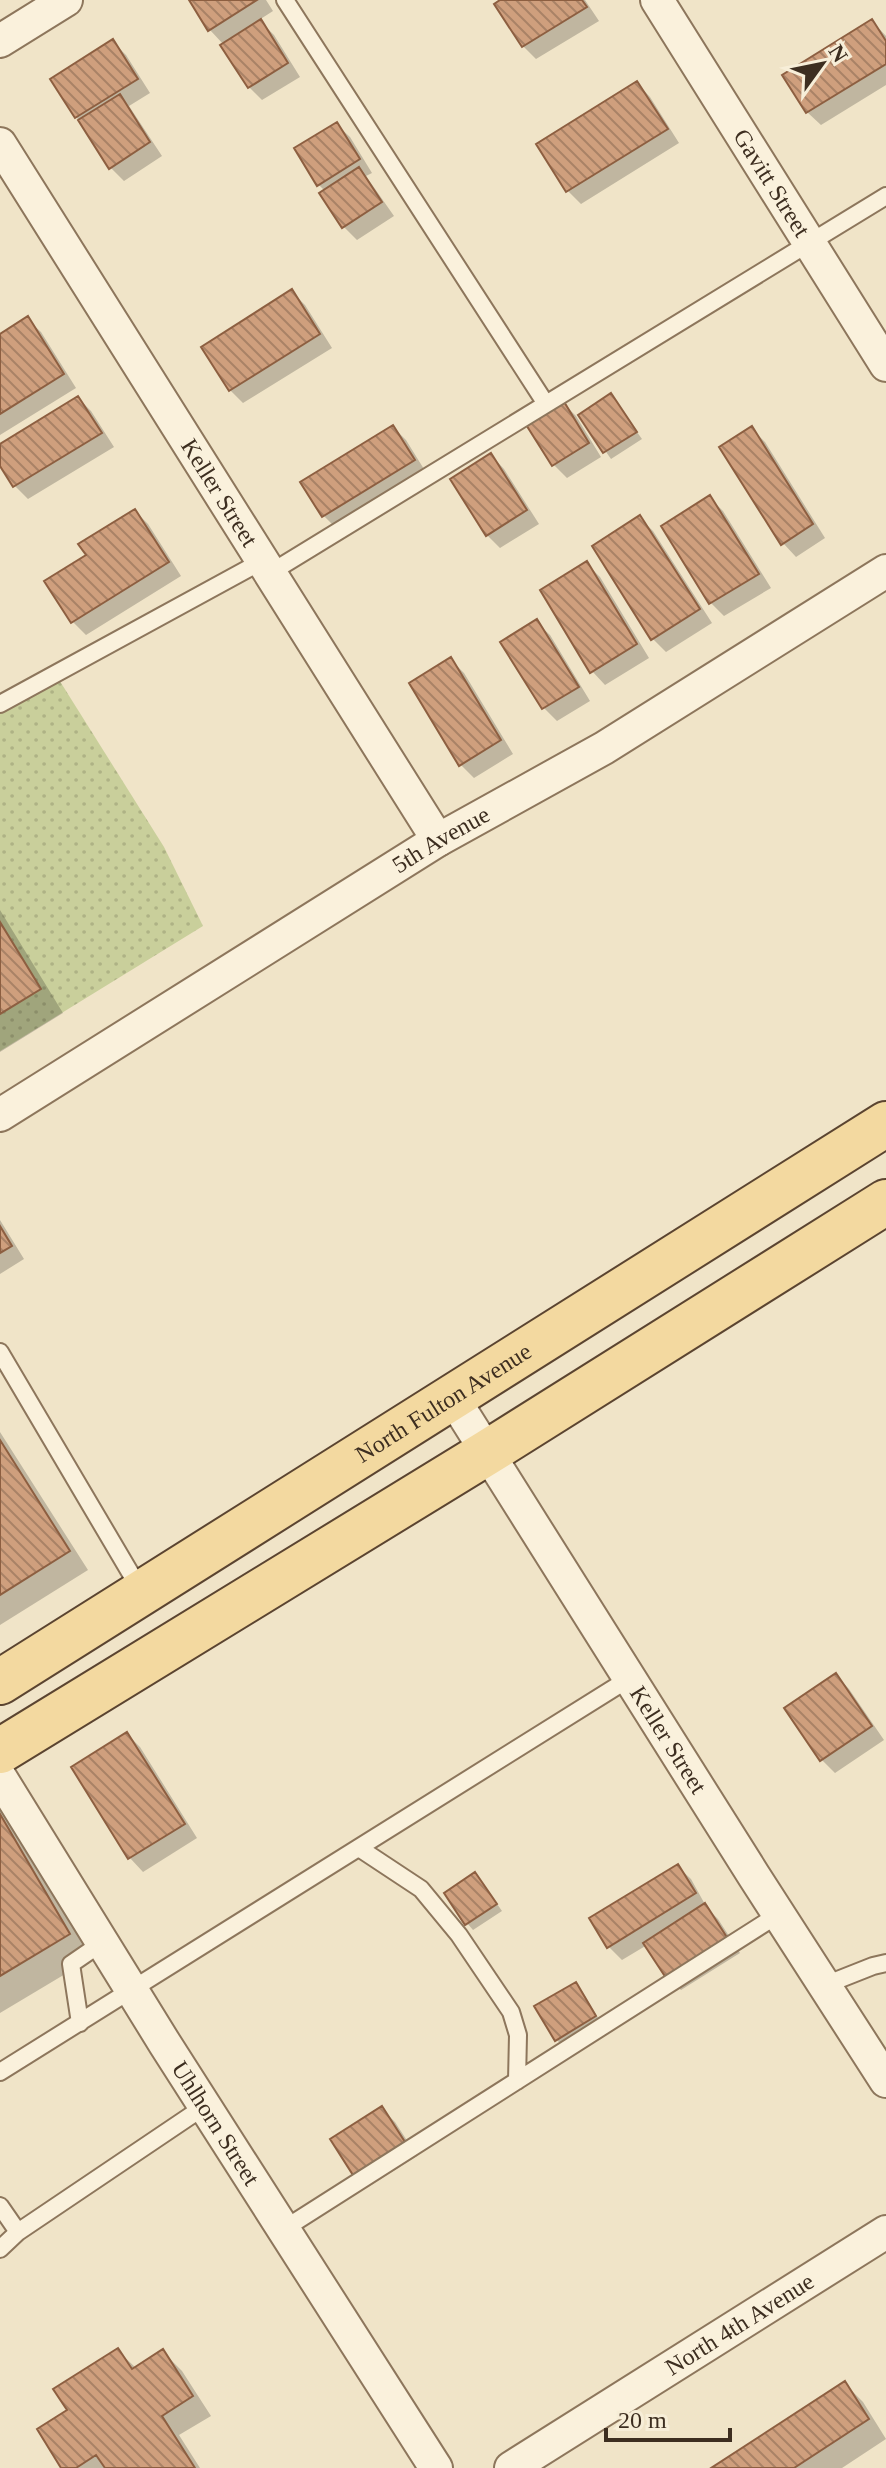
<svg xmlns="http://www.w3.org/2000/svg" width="886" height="2468" viewBox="0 0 886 2468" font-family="'Times New Roman',serif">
<defs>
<pattern id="grass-dots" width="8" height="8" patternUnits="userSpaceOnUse" patternTransform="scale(2)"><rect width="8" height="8" fill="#c9cf9b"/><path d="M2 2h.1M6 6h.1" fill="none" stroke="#aeb285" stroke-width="1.8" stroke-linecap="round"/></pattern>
<pattern id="building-back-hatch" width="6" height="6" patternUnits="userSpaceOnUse" patternTransform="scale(2)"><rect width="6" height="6" fill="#cf9f7d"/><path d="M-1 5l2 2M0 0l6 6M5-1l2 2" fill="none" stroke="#a98266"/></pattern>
</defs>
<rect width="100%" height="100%" fill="#f0e4c8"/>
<path fill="url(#grass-dots)" d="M56,675L164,847L203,926L0,1051V711Z"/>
<path fill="#0003" d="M191,0H266L273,11L259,20L274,35L300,77L262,100L249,87L224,45L210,30Z
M504,0H585L599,21L536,59L523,46Z
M872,21L886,36V85L821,125L807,112L785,75Z
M113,42L126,55L150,93L129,106L162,156L124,181L110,167L83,124L76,117Z
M637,83L650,97L679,143L581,204L568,191L538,144Z
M336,124L350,137L372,173L366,176L394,216L357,240L344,227L322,194L325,191L318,184Z
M292,292L305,305L332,348L243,403L230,390Z
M27,319L41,332L76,388L0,435V336Z
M611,396L642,439L611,459L581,416Z
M78,398L91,411L114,447L28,499L15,486L0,462V447Z
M563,403L576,416L601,457L567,478L554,465Z
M393,427L406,440L427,474L337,529L324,516L303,483Z
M752,429L765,442L825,538L796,557L783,543Z
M491,455L504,469L539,524L500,548L487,535Z
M710,498L723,511L771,588L724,616L711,603L664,526Z
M135,511L148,524L181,576L86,635L73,622L88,556Z
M640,518L653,531L712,623L666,652L653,639Z
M587,564L600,577L649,658L605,685L592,671Z
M536,622L550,635L590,701L557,721L544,708L503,643Z
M451,660L464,673L513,754L474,778L460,764Z
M0,910L63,1013L0,1052Z
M0,1220L24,1259L0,1274Z
M0,1432L88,1570L0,1625Z
M836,1675L849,1689L884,1740L835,1773L822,1760L787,1708Z
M127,1734L140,1747L197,1838L143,1872L130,1858L73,1768Z
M0,1804L92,1958L0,2013Z
M677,1866L691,1879L707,1908L718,1919L740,1953L681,1990L668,1977L647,1945L622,1960L609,1947L591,1919Z
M481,1881L502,1911L473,1930L467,1923Z
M575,1984L582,1991L601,2023L563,2046L556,2039Z
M382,2109L395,2122L417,2156L368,2187L354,2174Z
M118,2351L136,2368L163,2352L182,2371L211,2416L179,2435L200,2468H64L69,2411Z
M844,2383L863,2402L886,2439L842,2468H714Z"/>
<path fill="url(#building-back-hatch)" stroke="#8d5f41" stroke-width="2" d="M189,0H257L208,31Z
M500,0H582L587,7L522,47L494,4Z
M261,19L288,63L248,88L220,45Z
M872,19L886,41V64L806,113L782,75Z
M113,39L138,79L75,118L50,79Z
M637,81L668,129L566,192L536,144Z
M120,94L150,142L109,169L78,120Z
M337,122L360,159L317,186L294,148Z
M359,167L382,202L342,228L319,193Z
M292,289L320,334L229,391L201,347Z
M28,316L64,374L0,414V334Z
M611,393L637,432L603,453L578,415Z
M78,396L102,433L13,487L0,466V444Z
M563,400L589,443L552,466L525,423Z
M393,425L415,460L322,517L300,482Z
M752,426L813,524L781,545L719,447Z
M491,453L527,510L486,536L450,479Z
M710,495L759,574L709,604L661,526Z
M135,509L169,562L71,623L44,581L86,555L78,544Z
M640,515L700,609L651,640L592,546Z
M587,561L637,644L590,673L540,590Z
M537,619L579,687L542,709L500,642Z
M451,657L501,740L459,766L409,683Z
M0,922L41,989L0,1014Z
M0,1226L12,1246L0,1253Z
M0,1440L70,1551L0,1595Z
M836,1673L872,1726L820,1761L784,1708Z
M127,1732L185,1824L128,1859L71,1767Z
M0,1814L70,1934L0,1976Z
M678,1864L696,1893L607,1948L589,1918Z
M475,1872L497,1904L465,1925L444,1893Z
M705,1903L728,1939L666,1978L643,1943Z
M576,1982L596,2016L555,2041L534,2006Z
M382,2106L405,2142L353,2175L330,2139Z
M118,2348L132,2369L163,2349L193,2396L162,2416L195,2468H105L96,2455L76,2468H61L37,2429L67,2410L53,2389Z
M845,2381L869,2419L794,2468H711Z"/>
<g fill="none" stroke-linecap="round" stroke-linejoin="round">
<defs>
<path id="service" d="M285,0L546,404
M270,573L886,196
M0,704L262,561
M0,1352L141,1591
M359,1848L421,1889L459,1935L511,2012L518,2035L517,2081
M825,1985L873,1966L886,1963
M80,2023L71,1964L103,1942
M0,2072L630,1678
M0,2206L18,2232
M284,2229L779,1914
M0,2249L18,2232L205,2106"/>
<g id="minor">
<path id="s1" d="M657,0L886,365"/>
<path d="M0,41L66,0"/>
<path id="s2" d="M0,144L438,840"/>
<path id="s3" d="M0,1115L438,840L604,748L886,571"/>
<path id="s4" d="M453,1398L754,1876L886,2081"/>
<path id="s5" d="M0,1777L165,2044L436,2468"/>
<path id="s6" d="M511,2468L886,2232"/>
</g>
<g id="primary">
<path id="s7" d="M0,1682L886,1124"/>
<path d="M0,1751L488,1452L886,1202"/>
</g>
</defs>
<use href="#service" stroke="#8d765c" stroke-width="20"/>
<use href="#minor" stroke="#8d765c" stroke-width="36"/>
<use href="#primary" stroke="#5b4430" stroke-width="48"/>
<use href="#service" stroke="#faf1dc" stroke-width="16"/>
<use href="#minor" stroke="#faf1dc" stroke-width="32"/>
<use href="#primary" stroke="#f3d9a0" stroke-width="44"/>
</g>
<g text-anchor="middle" stroke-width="6" stroke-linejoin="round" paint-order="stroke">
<g font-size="24" fill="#3d2e20" stroke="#f7eed8">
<text dy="8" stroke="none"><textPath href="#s1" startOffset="216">Gavitt Street</textPath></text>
<text dy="8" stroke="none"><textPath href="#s2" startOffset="412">Keller Street</textPath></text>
<text dy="8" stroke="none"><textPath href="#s3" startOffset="520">5th Avenue</textPath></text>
<text dy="8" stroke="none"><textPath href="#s7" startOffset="524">North Fulton Avenue</textPath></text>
<text dy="8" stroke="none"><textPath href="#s4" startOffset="404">Keller Street</textPath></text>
<text dy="8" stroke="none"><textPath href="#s5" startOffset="408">Uhlhorn Street</textPath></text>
<text dy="8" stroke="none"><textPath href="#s6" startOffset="270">North 4th Avenue</textPath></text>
</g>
</g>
<g transform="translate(822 64) rotate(57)" stroke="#f7eed8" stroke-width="6" paint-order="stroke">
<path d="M0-6L14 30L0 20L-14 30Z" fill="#3d2e20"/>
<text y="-12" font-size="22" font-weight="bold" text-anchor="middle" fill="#3d2e20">N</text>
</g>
<path d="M606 2428v12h124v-12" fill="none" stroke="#3d2e20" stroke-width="4"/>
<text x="618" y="2428" font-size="24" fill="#3d2e20" stroke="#f7eed8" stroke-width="6" paint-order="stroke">20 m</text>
</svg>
